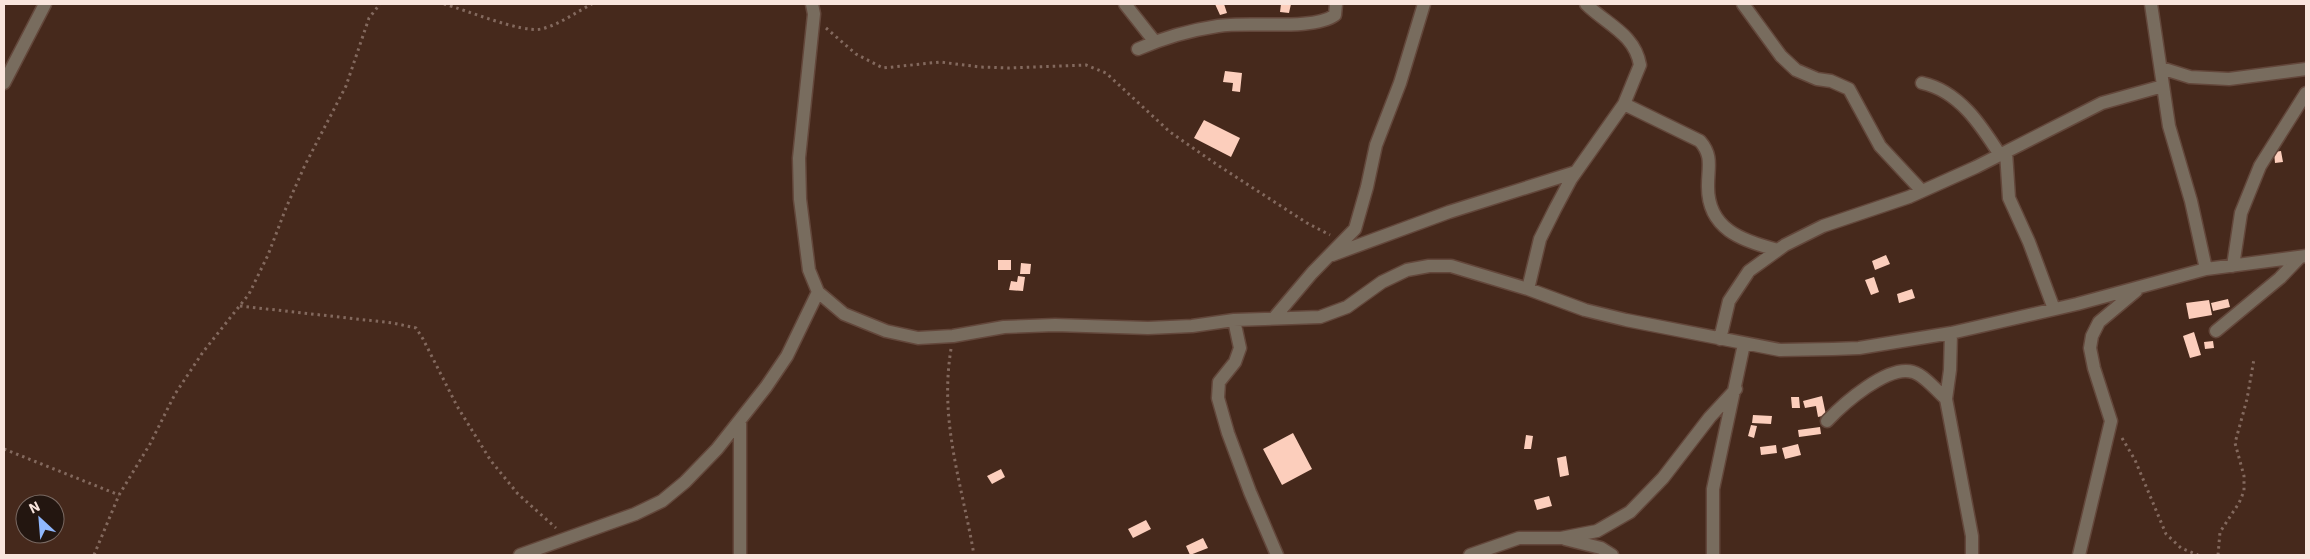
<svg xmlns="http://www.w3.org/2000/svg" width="2310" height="559" viewBox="0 0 2310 559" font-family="'IBM Plex Sans',sans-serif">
<rect width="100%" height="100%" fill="#46291c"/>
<path fill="#fccebc" d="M1215,4H1224L1227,13L1220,15Z
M1281,4H1291L1289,13L1280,12Z
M1225,71L1242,73L1240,92L1232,91L1233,83L1223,82Z
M1204,120L1240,138L1231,157L1194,138Z
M2281,151L2283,162L2275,163L2274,152Z
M1886,255L1890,264L1875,270L1872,261Z
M998,260H1011V270H998Z
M1021,263L1031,264L1030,274H1020Z
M1018,276L1025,277L1023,291L1009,290L1011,281L1017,282Z
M1874,277L1879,292L1871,295L1865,280Z
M1912,289L1915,298L1899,303L1897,294Z
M2228,299L2230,307L2213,311L2211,303Z
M2209,300L2212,315L2189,319L2186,303Z
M2194,332L2201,355L2190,358L2183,336Z
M2213,341L2214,348L2205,349L2204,342Z
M1822,396L1826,415L1818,417L1816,406L1805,408L1803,401Z
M1791,397H1799L1800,408H1792Z
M1753,415L1772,416L1771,424L1752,423Z
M1751,425L1757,426L1754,438L1748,436Z
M1820,427L1821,434L1799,437L1798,430Z
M1293,433L1312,469L1282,485L1263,449Z
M1526,435L1533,436L1531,449H1524Z
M1798,444L1801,455L1785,459L1782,448Z
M1776,445L1777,453L1761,455L1760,447Z
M1566,456L1569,475L1560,477L1557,458Z
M1001,469L1005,477L992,484L987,476Z
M1549,496L1552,506L1537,510L1534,500Z
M1146,520L1151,529L1133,538L1128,529Z
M1203,538L1208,548L1190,555L1186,546Z"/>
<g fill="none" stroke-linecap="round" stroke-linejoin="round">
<defs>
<path id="minor" d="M812,4L814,14L799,158L800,199L809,270L818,292L844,314L886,331L918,338L953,336L1004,327L1055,325L1148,328L1192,326L1234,320L1320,317L1347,307L1382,282L1407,270L1429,266H1451L1528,289L1585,310L1626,320L1780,350L1833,349L1859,348L1951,333L2077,304L2206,269L2306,256
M1125,4L1155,42
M1743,4L1781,56L1796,70L1817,79L1831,81L1849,89L1880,146L1922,191
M2151,4L2169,126L2191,201L2206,269
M1138,49C1163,38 1191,30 1218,26C1248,21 1313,31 1335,15L1336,4
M2161,68L2190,77L2229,79L2306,69
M4,83L45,4
M1922,83C1959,91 1981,125 2000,155
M1624,104L1700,141C1713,156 1708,167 1708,185C1707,229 1742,241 1778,250
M2006,152L2009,198L2029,242L2054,309
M1332,255L1449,212L1576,172
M2233,266L2241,213L2260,166L2306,93
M1528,289L1540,239L1555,209L1571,179L1624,104L1640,65C1635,34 1606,24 1586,4
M1274,318L1312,273L1355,229L1367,187L1376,145L1400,83L1424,4
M1234,320L1240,348L1235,362L1219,382L1218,398L1228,433L1250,492L1277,555
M2216,331L2280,278L2300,257
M1951,333L1950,370L1946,399L1972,536V555
M1720,339L1729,301L1749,271L1785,245L1823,226L1909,197L1976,167L2102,103L2163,86
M1827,421C1843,404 1888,364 1913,372C1924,375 1937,391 1946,399
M1565,539L1601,548L1612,555
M520,555L635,514L662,501L685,482L717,449L766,387L787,356L818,292
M740,555V421
M1470,555L1519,538H1561L1597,531L1630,512L1663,478L1710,417L1736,389
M1713,555V489L1744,344
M2079,555L2111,421L2094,368L2090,348L2092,336L2099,322L2136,291"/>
</defs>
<use href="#minor" stroke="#63473b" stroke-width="15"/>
<path stroke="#83695e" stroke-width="3" stroke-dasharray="2.5 4" stroke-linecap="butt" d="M444,4C466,10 521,33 541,29C559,25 576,12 592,4
M826,28L856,54L883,68L940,62L980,67L1009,68L1086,65L1106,73L1170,132L1216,164L1307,223L1330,235
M240,306L393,323L416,328L423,339L457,406L491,461L518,494L556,528
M951,349C939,422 962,484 974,555
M2122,438L2135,460L2166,534L2181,548L2198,555
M4,449L119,495
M94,555L119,495L150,444L175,394L203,352L249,294L268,255L286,208L305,165L346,86L369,18L380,4
M2218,555L2220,532L2239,503L2244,491V476L2235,443L2247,399L2254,359"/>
<use href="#minor" stroke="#786c5e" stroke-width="12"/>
</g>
<rect width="2310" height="559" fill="none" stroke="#f9e5dd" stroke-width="10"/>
<g transform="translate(40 519) rotate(334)"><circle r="24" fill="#231610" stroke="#796962"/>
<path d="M0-4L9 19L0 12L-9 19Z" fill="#90b8fd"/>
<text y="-8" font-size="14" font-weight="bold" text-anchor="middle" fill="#f9e5dd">N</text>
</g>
</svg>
